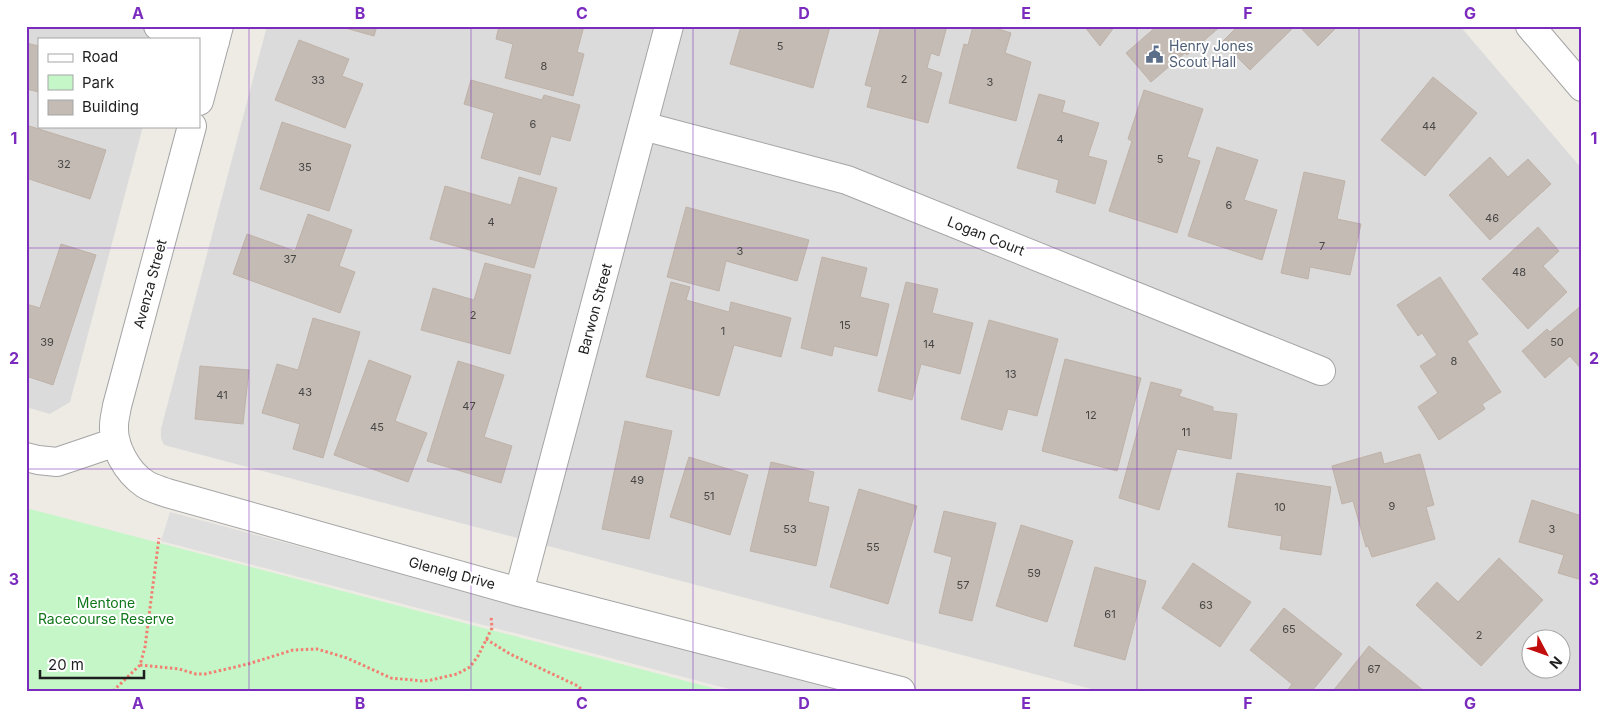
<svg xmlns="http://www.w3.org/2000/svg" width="1608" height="717" viewBox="0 0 1608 717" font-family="Inter,sans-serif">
<rect width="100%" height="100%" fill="#eeebe5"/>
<path fill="#dcdbdb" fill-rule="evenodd" d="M26,26H169L166,39H39V126H143L70,402L50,414L26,407Z
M267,26H1460L1582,169V691H1099L164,445L161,438V429ZM1530,640H1560V670H1530Z"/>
<path fill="#c4f6c8" d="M26,508L724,691H26Z"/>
<path fill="#dedede" d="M170,512L488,597L841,691H737L161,541Z"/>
<path fill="#c3bbb4" stroke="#bfb2a8" d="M338,26H377L374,36Z
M499,26H584L577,52L584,54L573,96L505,78L513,44L496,39Z
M741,26H826L830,27L813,88L730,64Z
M881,26H947L939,56L931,53L927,68L942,73L928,123L867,107L872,87L865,85Z
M973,26H989L1011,33L1005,53L1031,62L1016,121L949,103L964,44L968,45Z
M1084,26H1115L1100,46Z
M1157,26H1221L1187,55L1185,53L1151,82L1126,53Z
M1238,26H1295L1250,70L1222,42Z
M1299,26H1338L1318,46Z
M299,40L349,59L342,76L363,84L345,128L275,100Z
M26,43L39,46V92L26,89Z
M1433,77L1477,113L1425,176L1381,140Z
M471,80L542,100L544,95L580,105L570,141L551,136L540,175L481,158L494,113L464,104Z
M1144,90L1203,109L1187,157L1200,161L1177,233L1109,211L1132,141L1128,139Z
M1039,94L1065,101L1062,112L1099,123L1088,156L1107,161L1095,204L1056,192L1059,180L1017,168Z
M282,122L351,145L329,211L260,189Z
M26,125L106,150L90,199L26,178Z
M1217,147L1258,160L1244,200L1277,210L1262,260L1188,236Z
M1490,157L1508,177L1528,159L1551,184L1490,240L1449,195Z
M1304,172L1345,181L1337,219L1361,224L1350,275L1310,267L1308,279L1281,273Z
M519,177L557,188L534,268L430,239L445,186L511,205Z
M686,207L809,240L797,281L726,261L719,291L667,277Z
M308,214L352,230L339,266L355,272L340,313L233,274L247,234L295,251Z
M1538,227L1559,251L1543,266L1567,292L1528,329L1482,279Z
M61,244L96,255L53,385L26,376V304L40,308Z
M822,257L867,268L860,297L889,304L877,356L834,346L832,356L801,348Z
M485,263L531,275L510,354L421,330L433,288L474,300Z
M1440,277L1478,334L1467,341L1501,392L1482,404L1485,409L1439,440L1418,407L1438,393L1420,366L1437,355L1422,333L1418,336L1397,305Z
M671,282L690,287L686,300L729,312L731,302L791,318L781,357L734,345L719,396L646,377Z
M906,282L938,289L932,313L973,323L960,374L921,364L912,400L878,391Z
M1582,305V370L1570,356L1545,378L1522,351L1547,329L1550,332Z
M313,318L360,332L323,458L293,449L300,424L262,413L277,364L298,370Z
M989,320L1058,339L1037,416L1008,409L1002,430L961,419Z
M1065,359L1141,378L1117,471L1042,451Z
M369,360L411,376L395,421L427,433L408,482L334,455Z
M458,361L504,375L484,437L512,446L501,483L427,461Z
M200,366L249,370L243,424L195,419Z
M1151,382L1182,390L1179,396L1213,407V411L1237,414L1231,459L1177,449L1159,510L1119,498Z
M625,421L672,431L649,539L602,529Z
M1381,452L1384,464L1420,454L1434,505L1426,507L1435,539L1372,557L1368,546L1366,547L1353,501L1342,504L1332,466Z
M689,457L748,475L730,535L670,517Z
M771,462L814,472L808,502L829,507L816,566L750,551Z
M1237,473L1331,487L1321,555L1280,549L1282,536L1228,527Z
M859,489L917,506L888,604L830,587Z
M1532,500L1582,516V580L1558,573L1564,555L1519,542Z
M944,511L996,523L972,621L939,613L952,557L934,552Z
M1021,525L1073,541L1047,622L996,606Z
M1499,558L1543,600L1481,666L1416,605L1437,582L1458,602Z
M1193,563L1251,602L1220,647L1162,608Z
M1095,567L1146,581L1125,660L1074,646Z
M1284,608L1342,654L1312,691H1287L1292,684L1250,650Z
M1369,646L1424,691H1333Z"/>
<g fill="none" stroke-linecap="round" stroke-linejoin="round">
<defs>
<path id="minor" d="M158,26L215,42
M1530,26L1582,87
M199,101L219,26
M192,126L117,406C116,413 114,419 114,426C113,447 127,472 145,484C151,488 159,490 167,493L519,592L901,691
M643,126L847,180L1321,371
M26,457L38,460L57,462L116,442
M519,592L669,26"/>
</defs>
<use href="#minor" stroke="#a5a5a5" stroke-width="30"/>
<path stroke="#f28072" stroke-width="3" stroke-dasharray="2.5 2.5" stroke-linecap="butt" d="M486,639L510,654L578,686L583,691
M140,665L179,669L196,674H205L248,664L293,650L317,649L347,658L391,678L422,681L431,680L457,674L470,667L478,656L492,628L491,616
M113,691L140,665L145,647L159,538"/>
<use href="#minor" stroke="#fff" stroke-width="28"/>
</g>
<path fill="none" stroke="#7b2cbf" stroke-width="1" stroke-opacity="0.55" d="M249,26V691M471,26V691M693,26V691M915,26V691M1137,26V691M1359,26V691M26,248H1582M26,469H1582"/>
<defs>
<symbol id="civic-bare" viewBox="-9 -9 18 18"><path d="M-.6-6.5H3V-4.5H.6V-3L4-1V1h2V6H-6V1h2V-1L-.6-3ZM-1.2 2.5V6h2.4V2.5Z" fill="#5c6f8a" stroke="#fff" stroke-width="2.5" paint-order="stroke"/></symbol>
</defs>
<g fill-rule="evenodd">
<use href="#civic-bare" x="1142" y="42" width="25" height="25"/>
</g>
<g text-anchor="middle" stroke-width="4" stroke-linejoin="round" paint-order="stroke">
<g font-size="11" fill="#474544">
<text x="780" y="50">5</text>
<text x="544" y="70">8</text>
<text x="904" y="83">2</text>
<text x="318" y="84">33</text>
<text x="990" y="86">3</text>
<text x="533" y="128">6</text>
<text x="1429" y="130">44</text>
<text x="1060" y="143">4</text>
<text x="1160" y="163">5</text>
<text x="64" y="168">32</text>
<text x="305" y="171">35</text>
<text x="1229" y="209">6</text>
<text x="1492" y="222">46</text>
<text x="491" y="226">4</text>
<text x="1322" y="250">7</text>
<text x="740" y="255">3</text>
<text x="290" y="263">37</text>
<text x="1519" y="276">48</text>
<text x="473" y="319">2</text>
<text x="845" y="329">15</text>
<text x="723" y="335">1</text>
<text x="47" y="346">39</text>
<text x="1557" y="346">50</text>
<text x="929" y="348">14</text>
<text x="1454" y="365">8</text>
<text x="1011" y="378">13</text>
<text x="305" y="396">43</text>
<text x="222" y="399">41</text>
<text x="469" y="410">47</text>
<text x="1091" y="419">12</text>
<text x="377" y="431">45</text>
<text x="1186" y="436">11</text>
<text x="637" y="484">49</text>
<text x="709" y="500">51</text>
<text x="1392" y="510">9</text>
<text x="1280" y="511">10</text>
<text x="790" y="533">53</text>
<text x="1552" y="533">3</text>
<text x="873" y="551">55</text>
<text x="1034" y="577">59</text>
<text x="963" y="589">57</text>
<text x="1206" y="609">63</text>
<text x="1110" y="618">61</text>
<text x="1289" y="633">65</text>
<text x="1479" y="639">2</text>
<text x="1374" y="673">67</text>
</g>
<g font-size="14" fill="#4e5e75" stroke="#fff" text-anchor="start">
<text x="1169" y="51">Henry Jones<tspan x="1169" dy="16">Scout Hall</tspan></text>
</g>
<g font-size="14" fill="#1e1e1e" stroke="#fff">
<text transform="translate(986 236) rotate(22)" y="5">Logan Court</text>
<text transform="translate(150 284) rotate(-75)" y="5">Avenza Street</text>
<text transform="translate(595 309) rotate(-75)" y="5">Barwon Street</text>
<text transform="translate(452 573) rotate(15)" y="5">Glenelg Drive</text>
</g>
<g font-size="14" fill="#11771b" stroke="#fff">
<text x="106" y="608">Mentone<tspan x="106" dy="16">Racecourse Reserve</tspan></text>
</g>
</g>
<rect width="1608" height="717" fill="none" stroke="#ffffff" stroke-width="55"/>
<rect x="38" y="38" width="162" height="90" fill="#ffffff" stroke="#a5a5a5"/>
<rect x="48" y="54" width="25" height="8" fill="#ffffff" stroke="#a5a5a5"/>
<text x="82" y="62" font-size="15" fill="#1e1e1e">Road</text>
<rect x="48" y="75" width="25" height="15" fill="#c4f6c8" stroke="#a5a5a5"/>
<text x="82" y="88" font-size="15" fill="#1e1e1e">Park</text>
<rect x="48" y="100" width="25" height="15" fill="#c3bbb4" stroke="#a5a5a5"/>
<text x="82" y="112" font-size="15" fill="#1e1e1e">Building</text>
<g transform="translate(1546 654) rotate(131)"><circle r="24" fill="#ffffff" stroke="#a5a5a5"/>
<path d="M0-4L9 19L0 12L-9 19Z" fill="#c10d0b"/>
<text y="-8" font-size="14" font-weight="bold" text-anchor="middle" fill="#1e1e1e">N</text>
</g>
<path d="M40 670v8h104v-8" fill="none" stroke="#1e1e1e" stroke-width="2.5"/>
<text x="48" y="670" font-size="15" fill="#1e1e1e" stroke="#ffffff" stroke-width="4" paint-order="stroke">20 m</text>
<rect x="28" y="28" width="1552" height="662" fill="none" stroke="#7b2cbf" stroke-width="2"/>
<g font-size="16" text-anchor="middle" font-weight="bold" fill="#7b2cbf">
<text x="138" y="19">A</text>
<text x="360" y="19">B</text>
<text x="582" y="19">C</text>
<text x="804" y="19">D</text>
<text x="1026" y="19">E</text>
<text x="1248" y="19">F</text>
<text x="1470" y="19">G</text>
<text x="14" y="144">1</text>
<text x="1594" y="144">1</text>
<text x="14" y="364">2</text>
<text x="1594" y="364">2</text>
<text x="14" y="585">3</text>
<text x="1594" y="585">3</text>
<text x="138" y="709">A</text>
<text x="360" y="709">B</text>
<text x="582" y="709">C</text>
<text x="804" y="709">D</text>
<text x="1026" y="709">E</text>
<text x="1248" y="709">F</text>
<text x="1470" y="709">G</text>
</g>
</svg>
